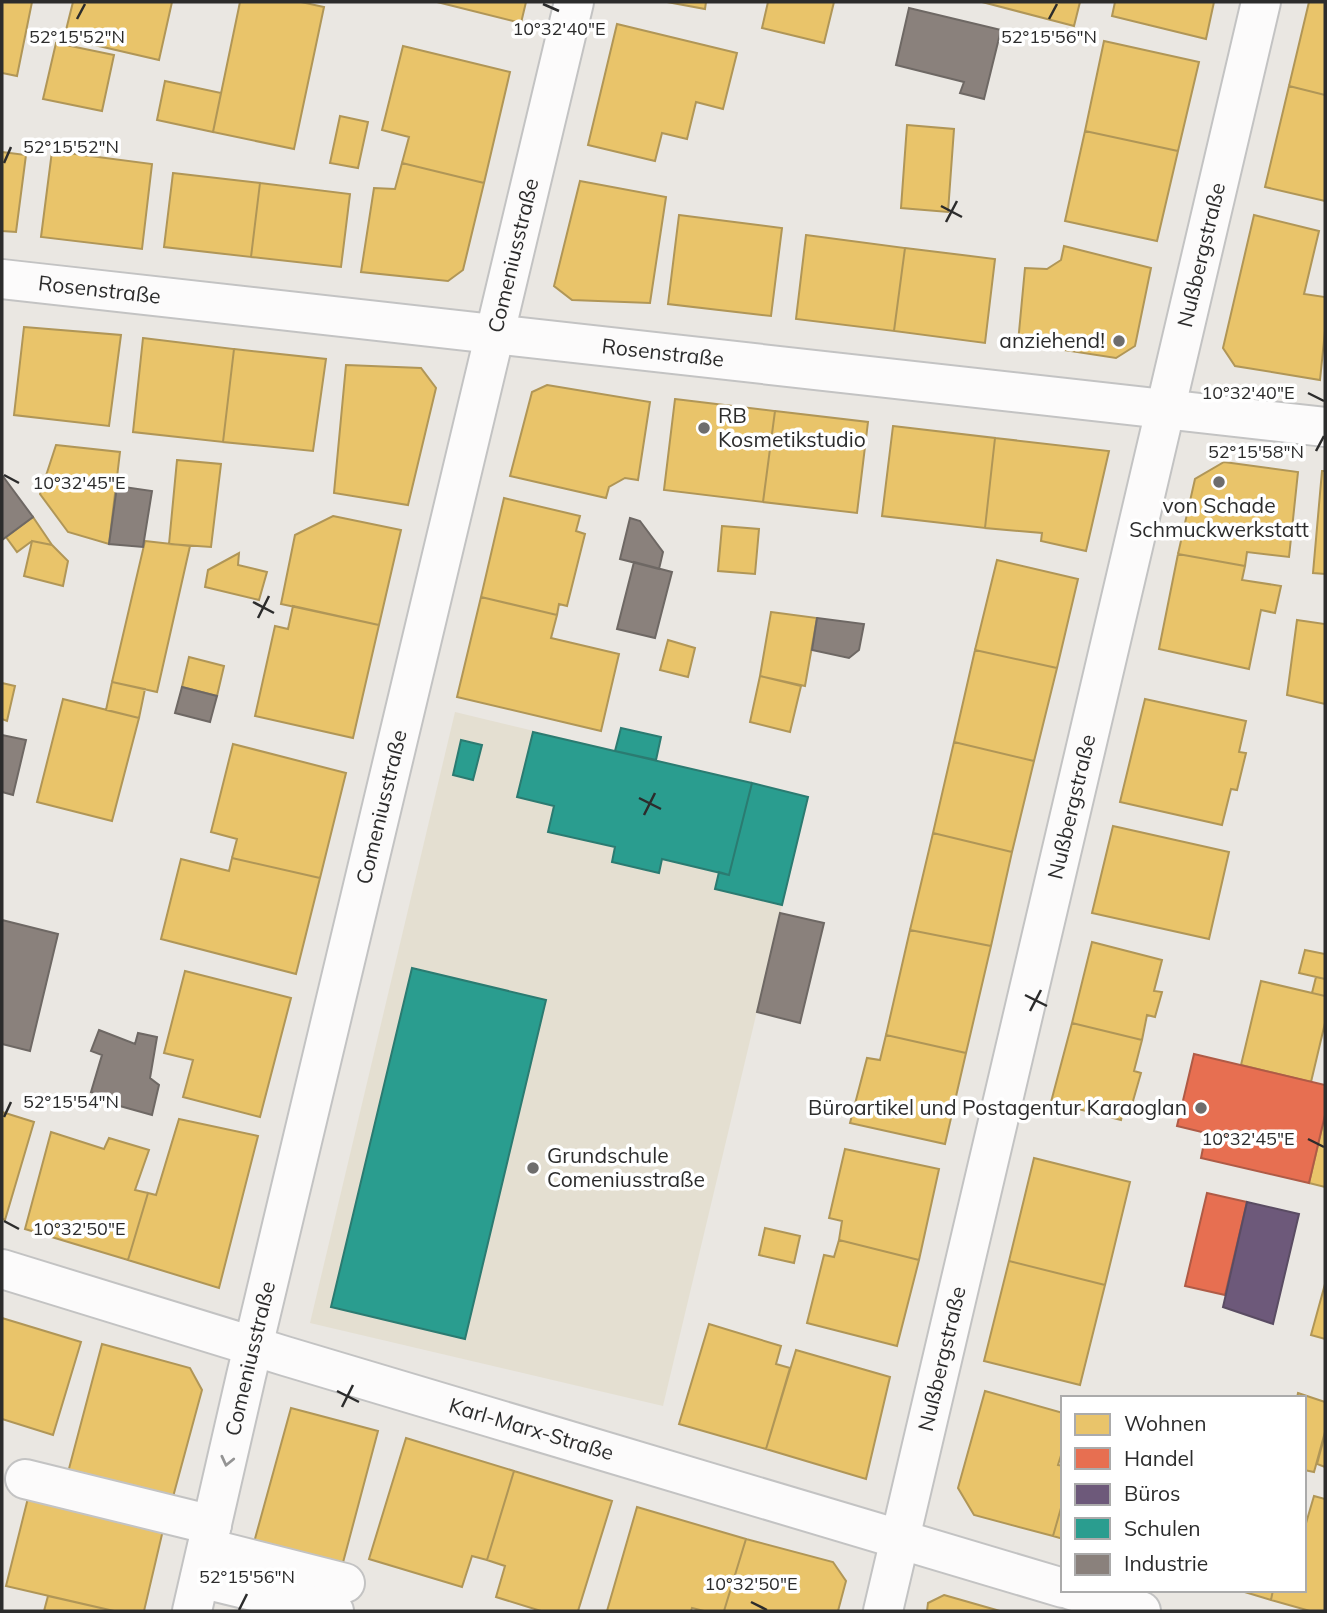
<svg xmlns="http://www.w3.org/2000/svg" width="1327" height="1613" viewBox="0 0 1327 1613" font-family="Mulish,sans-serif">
<rect width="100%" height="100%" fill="#eae7e2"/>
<path fill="#e4dfd1" d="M455,712L808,797L663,1406L310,1323Z"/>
<path fill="#e9c46a" stroke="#b09657" stroke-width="2" d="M2,2H32L17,76L2,73Z
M73,2H172L159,60L64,38Z
M240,2H301L324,7L294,149L213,132Z
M437,2H526L521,23Z
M667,2H706L705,9Z
M768,2H834L824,43L762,28Z
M982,2H1080L1074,26Z
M1115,2H1214L1206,39L1112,16Z
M1309,2H1325V95L1289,86Z
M617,24L737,53L723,109L696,102L687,139L662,133L655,161L588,145Z
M1104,41L1199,62L1178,151L1085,131Z
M56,43L114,55L102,111L43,99Z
M403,46L510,72L484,183L402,163L409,137L382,130Z
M165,81L221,93L213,132L157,120Z
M1289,86L1325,95V201L1265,187Z
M340,116L368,122L358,168L330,163Z
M907,125L954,129L948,212L901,208Z
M1085,131L1178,151L1157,241L1065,221Z
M52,151L152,164L142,249L41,237Z
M2,152L26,155L16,232L2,231Z
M402,163L484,183L463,270L448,281L361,272L374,188L395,189Z
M173,173L260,183L251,257L164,247Z
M580,181L666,197L650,303L572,300L554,286Z
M260,183L350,194L341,267L251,257Z
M679,215L782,228L771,316L668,304Z
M1254,215L1319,231L1304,294L1325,297V331L1320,380L1235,366L1223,348Z
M806,235L905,248L894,331L796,319Z
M1064,246L1151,268L1135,346L1116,358L1018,343L1025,268L1047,269L1061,260Z
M905,248L995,259L985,343L894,331Z
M24,327L121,335L109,426L14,415Z
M143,338L234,349L223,442L133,432Z
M234,349L326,359L313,451L223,442Z
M346,365L421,368L436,388L408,505L334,493Z
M547,385L650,402L638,480L625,478L609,487L606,498L510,476L532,392Z
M675,399L775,411L763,502L664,490Z
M775,411L868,422L857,513L763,502Z
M893,426L995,438L985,528L882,516Z
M995,438L1109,451L1086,551L1041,541L1042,533L985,528Z
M56,445L120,452L109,544L68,532L40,494Z
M177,460L221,464L211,547L169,544Z
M1224,462L1298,472L1289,557L1247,552L1245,566L1178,554L1195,479Z
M1322,471H1325V574L1313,573Z
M504,498L580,516L576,531L585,534L567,606L559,604L557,615L481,597Z
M333,516L401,530L379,625L281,604L295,535Z
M33,517L52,545L32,541L17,552L6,537Z
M722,526L759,529L755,574L718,571Z
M32,541L52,545L68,561L63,586L24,576Z
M145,541L190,546L157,692L112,682Z
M239,553L238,565L267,572L259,600L205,587L208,570Z
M1178,554L1245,566L1242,580L1281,586L1275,613L1261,610L1249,669L1159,649Z
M997,560L1078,579L1057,668L975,650Z
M481,597L557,615L551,638L619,654L601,731L457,697Z
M293,606L379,625L353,738L255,716L275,626L288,629Z
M771,612L817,618L805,686L760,676Z
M1297,620L1325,624V704L1287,695Z
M668,640L695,648L688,677L660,670Z
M975,650L1057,668L1034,761L954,742Z
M189,657L224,666L217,696L182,687Z
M760,676L801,686L790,732L750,722Z
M112,682L145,689L139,718L106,710Z
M2,683L15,686L7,721L2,719Z
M63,699L139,718L112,821L37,802Z
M1145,699L1246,721L1239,752L1246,753L1237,790L1231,789L1222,825L1120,802Z
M954,742L1034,761L1012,852L933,833Z
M233,744L346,773L320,878L232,858L237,839L211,832Z
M1113,826L1229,852L1209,939L1092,913Z
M933,833L1012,852L991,946L910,930Z
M232,858L320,878L296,974L161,939L181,859L229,871Z
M910,930L991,946L966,1053L886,1035Z
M1092,942L1162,960L1154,991L1162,992L1155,1017L1147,1015L1142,1040L1072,1023Z
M1305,950L1325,954V979L1299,973Z
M185,971L291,998L260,1117L183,1097L193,1060L164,1053Z
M1316,977L1325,979V996L1312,993Z
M1261,981L1325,996V1023L1311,1082L1241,1065Z
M1072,1023L1142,1040L1134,1071L1141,1073L1131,1108L1124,1107L1121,1120L1051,1102Z
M886,1035L966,1053L945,1144L850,1123L867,1058L880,1060Z
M2,1112L34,1122L5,1220L2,1219Z
M1325,1115V1187L1309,1183Z
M179,1119L258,1136L219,1288L128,1260L148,1193L156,1195Z
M51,1132L104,1149L109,1138L149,1150L135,1190L148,1193L128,1260L25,1229Z
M845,1149L939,1169L919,1260L839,1240L842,1221L829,1218Z
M1034,1158L1130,1182L1105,1285L1009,1261Z
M765,1228L800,1236L794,1263L759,1255Z
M839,1240L919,1260L897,1346L807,1323L824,1255L834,1257Z
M1009,1261L1105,1285L1080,1385L984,1361Z
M1325,1284V1339L1311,1335Z
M2,1318L81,1342L53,1435L2,1419Z
M709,1324L781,1346L776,1364L790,1368L766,1449L679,1424Z
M102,1344L190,1368L202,1390L170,1508L66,1480Z
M796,1350L890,1377L866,1479L766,1449Z
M985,1391L1063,1413V1449L1058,1465L1063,1466V1501L1053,1536L974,1515L958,1488Z
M1298,1393L1325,1402V1432L1314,1472L1304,1470V1398H1297Z
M291,1408L378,1431L341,1570L253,1546Z
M1325,1434V1467L1317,1464Z
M406,1438L514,1471L487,1560L472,1556L462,1587L369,1559Z
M514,1471L612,1501L578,1611H541L496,1597L505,1566L487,1560Z
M1314,1496L1325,1499V1611H1310L1271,1600L1273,1590H1304V1530Z
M28,1498L163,1530L144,1611H114L6,1586Z
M1063,1501V1539L1053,1536Z
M637,1507L746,1539L724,1611H704L692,1608L691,1611H607Z
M746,1539L833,1562L846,1581L838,1611H724Z
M1238,1590H1273L1271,1600Z
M944,1595L1000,1611H927L928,1603Z
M48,1596L114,1611H44Z"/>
<path fill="#e76f51" stroke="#af5b46" stroke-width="2" d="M1194,1054L1325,1085V1115L1309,1183L1201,1158L1206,1133L1177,1126Z
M1207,1193L1247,1202L1225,1295L1185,1286Z"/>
<path fill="#6d597a" stroke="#5a4c63" stroke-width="2" d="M1247,1202L1299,1214L1273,1324L1223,1307Z"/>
<path fill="#2a9d8f" stroke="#2b7b71" stroke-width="2" d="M621,728L661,737L656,760L615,751Z
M533,732L752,783L729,875L662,859L659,873L612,862L615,847L548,832L554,806L517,797Z
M461,740L482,745L473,780L453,775Z
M752,783L808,797L782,905L715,889L719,872L729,875Z
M412,968L546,1000L465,1339L331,1307Z"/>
<path fill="#8a817c" stroke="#6e6864" stroke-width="2" d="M909,8L1001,30L984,99L960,93L964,82L896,65Z
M2,475L33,517L2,540Z
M117,486L152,491L143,547L109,544Z
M630,518L640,521L663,552L659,569L620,559Z
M634,562L672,572L655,638L617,629Z
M817,618L864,624L859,650L849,658L812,650Z
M182,687L217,696L210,722L175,713Z
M2,735L26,740L13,795L2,792Z
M780,913L824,923L800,1023L757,1012Z
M2,920L58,934L30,1051L2,1044Z
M99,1030L135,1044L138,1033L157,1037L150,1078L159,1085L152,1115L109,1103L110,1098L91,1092L102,1055L91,1051Z"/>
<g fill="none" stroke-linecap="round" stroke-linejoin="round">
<defs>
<g id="minor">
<path id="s1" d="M2,279L1325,427"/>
<path id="s2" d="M2,1269L285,1356L1063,1588"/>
<path d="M25,1479L212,1525"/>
<path d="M207,1548L345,1583"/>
<path d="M200,1578L334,1611"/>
<path d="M1071,1590L1141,1611"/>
<path id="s3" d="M192,1611L246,1376L574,2"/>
<path id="s4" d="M883,1611L1261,2"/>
</g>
</defs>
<use href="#minor" stroke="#c3c3c3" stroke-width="42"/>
<use href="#minor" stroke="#fcfbfb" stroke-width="38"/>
</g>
<defs><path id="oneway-chevron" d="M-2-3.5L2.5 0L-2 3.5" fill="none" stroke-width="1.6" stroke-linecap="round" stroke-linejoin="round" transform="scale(1.75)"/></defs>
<use stroke="#949494" href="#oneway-chevron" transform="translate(227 1461) rotate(103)"/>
<path fill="none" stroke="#2c2c2c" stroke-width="2.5" d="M543,4L559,11M77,19L85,4M1049,19L1057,4M4,163L11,147M941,206L962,217M946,222L957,201M1308,393L1324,401M1316,451L1324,436M4,475L19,483M253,602L274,613M258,618L269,596M639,798L661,809M644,815L655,793M1025,995L1047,1006M1030,1011L1041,990M4,1117L11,1102M1308,1139L1324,1147M4,1221L19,1229M337,1391L359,1402M342,1407L353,1385M751,1602L767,1610M239,1610L247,1594"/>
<g fill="#6e6d6c" stroke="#fff" stroke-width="2.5">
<circle cx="1119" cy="341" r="7"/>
<circle cx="704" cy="428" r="7"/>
<circle cx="1219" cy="482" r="7"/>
<circle cx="1201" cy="1108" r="7"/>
<circle cx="533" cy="1168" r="7"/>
</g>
<g text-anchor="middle" stroke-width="7" stroke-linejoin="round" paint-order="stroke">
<g font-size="21" fill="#2c2c2c" stroke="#fff">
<text dy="7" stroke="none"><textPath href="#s4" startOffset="1393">Nußbergstraße</textPath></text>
<text dy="7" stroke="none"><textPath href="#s3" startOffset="1393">Comeniusstraße</textPath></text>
<text dy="7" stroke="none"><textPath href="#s1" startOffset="98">Rosenstraße</textPath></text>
<text dy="7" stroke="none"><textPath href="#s1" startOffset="665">Rosenstraße</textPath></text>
<text dy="7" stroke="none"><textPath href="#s3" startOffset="826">Comeniusstraße</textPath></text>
<text dy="7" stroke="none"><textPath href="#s4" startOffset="826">Nußbergstraße</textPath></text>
<text dy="7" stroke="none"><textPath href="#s3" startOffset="259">Comeniusstraße</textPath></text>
<text dy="7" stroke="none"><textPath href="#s4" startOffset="259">Nußbergstraße</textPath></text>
<text dy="7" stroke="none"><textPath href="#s2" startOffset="553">Karl-Marx-Straße</textPath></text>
</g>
<g font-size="21" fill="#2c2c2c" stroke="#fff" text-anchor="end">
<text x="1105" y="348">anziehend!</text>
<text x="718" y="423" text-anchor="start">RB<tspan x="718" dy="24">Kosmetikstudio</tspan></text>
<text x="1219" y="513" text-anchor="middle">von Schade<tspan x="1219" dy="24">Schmuckwerkstatt</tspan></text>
<text x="1187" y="1115">Büroartikel und Postagentur Karaoglan</text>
<text x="547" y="1163" text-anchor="start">Grundschule<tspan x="547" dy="24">Comeniusstraße</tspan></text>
</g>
</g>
<g font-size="18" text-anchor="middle" fill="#2c2c2c" stroke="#fff" stroke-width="7" stroke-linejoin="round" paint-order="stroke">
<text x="559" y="35">10°32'40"E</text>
<text x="77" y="43">52°15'52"N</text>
<text x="1049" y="43">52°15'56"N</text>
<text x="71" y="153">52°15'52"N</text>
<text x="1248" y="399">10°32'40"E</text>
<text x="1256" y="458">52°15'58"N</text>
<text x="79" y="489">10°32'45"E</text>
<text x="71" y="1108">52°15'54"N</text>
<text x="1248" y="1145">10°32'45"E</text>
<text x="79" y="1235">10°32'50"E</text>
<text x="247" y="1583">52°15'56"N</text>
<text x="751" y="1590">10°32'50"E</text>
</g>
<rect width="1327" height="1613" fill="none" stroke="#2c2c2c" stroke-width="7"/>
<rect x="1061" y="1396" width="245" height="196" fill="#ffffff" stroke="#ababab" stroke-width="2"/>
<rect x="1075" y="1414" width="35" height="21" fill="#e9c46a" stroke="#ababab" stroke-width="2"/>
<text x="1124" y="1431" font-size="21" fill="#2c2c2c">Wohnen</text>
<rect x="1075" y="1448" width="35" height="21" fill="#e76f51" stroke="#ababab" stroke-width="2"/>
<text x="1124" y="1466" font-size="21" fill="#2c2c2c">Handel</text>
<rect x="1075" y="1484" width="35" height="21" fill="#6d597a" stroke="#ababab" stroke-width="2"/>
<text x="1124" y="1501" font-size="21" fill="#2c2c2c">Büros</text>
<rect x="1075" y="1518" width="35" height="21" fill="#2a9d8f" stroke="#ababab" stroke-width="2"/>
<text x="1124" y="1536" font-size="21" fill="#2c2c2c">Schulen</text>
<rect x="1075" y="1554" width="35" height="21" fill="#8a817c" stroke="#ababab" stroke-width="2"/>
<text x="1124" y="1571" font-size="21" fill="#2c2c2c">Industrie</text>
</svg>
